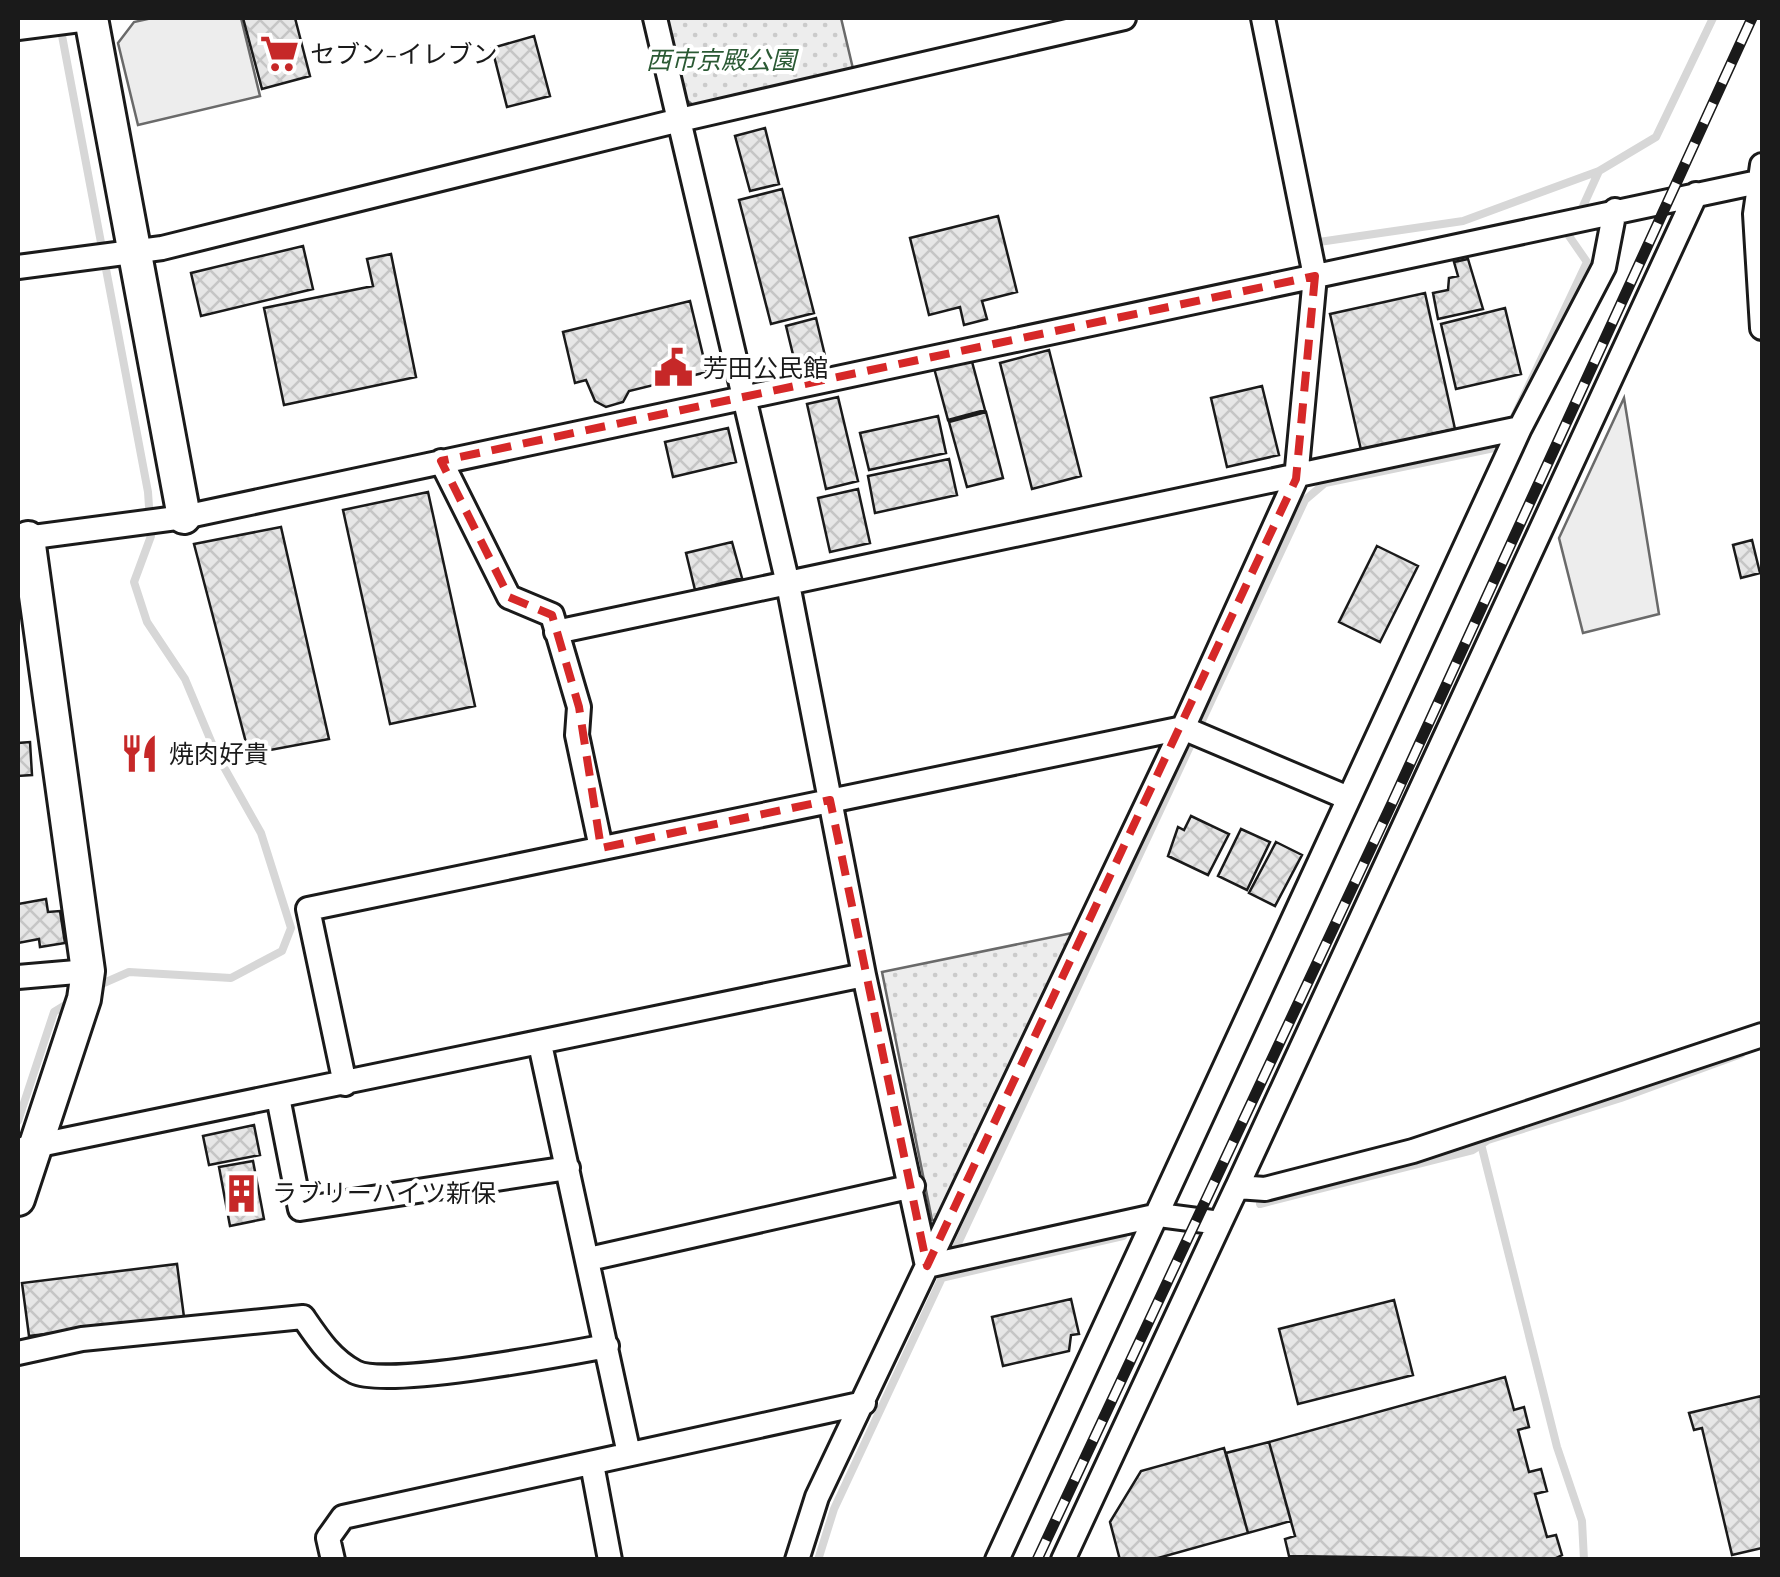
<svg xmlns="http://www.w3.org/2000/svg" width="1780" height="1577" viewBox="0 0 1780 1577" font-family="'Playfair Display','Noto Sans JP',serif">
<defs>
<pattern id="park-dots" width="8" height="8" patternUnits="userSpaceOnUse" patternTransform="scale(2.5)"><rect width="8" height="8" fill="#ededed"/><path d="M2 2h.1M6 6h.1" fill="none" stroke="#cbcbcb" stroke-width="1.8" stroke-linecap="round"/></pattern>
<pattern id="building-cross-hatch" width="8" height="8" patternUnits="userSpaceOnUse" patternTransform="scale(2.5)"><rect width="8" height="8" fill="#e6e6e6"/><path d="M0 0l8 8M0 8l8-8" fill="none" stroke="#c5c5c5"/></pattern>
</defs>
<rect width="100%" height="100%" fill="#fff"/>
<path fill="#ededed" stroke="#6a6a6a" stroke-width="2.5" d="M152,18H241L260,96L138,125L118,43L134,22Z
M1624,398L1659,614L1583,633L1559,538Z"/>
<path fill="url(#park-dots)" stroke="#6a6a6a" stroke-width="2.5" d="M665,18H841L854,73L698,109L684,98Z
M1077,932L942,1220H932L882,972Z"/>
<g fill="none" stroke-linecap="round" stroke-linejoin="round">
<path stroke="#d7d7d7" stroke-width="8" d="M60,25L148,492L151,536L134,582L147,622L185,679L216,753L261,833L291,928L282,951L231,978L129,972L97,986
M1579,215L1599,171
M1319,242L1463,221L1599,171L1656,137L1713,18
M1512,421L1587,262L1569,236L1573,228
M18,1121L54,1012L72,1001
M1481,1144L1557,1447L1582,1521L1584,1560
M1260,1204L1473,1150L1488,1140L1621,1098L1741,1054
M953,1254L1305,500L1325,483L1499,447L1503,438
M941,1278L1123,1236
M818,1560L834,1509L947,1267"/>
</g>
<path fill="url(#building-cross-hatch)" stroke="#1a1a1a" stroke-width="2.5" d="M243,18H295L310,76L262,89Z
M534,36L550,96L507,107L492,48Z
M765,128L779,184L750,191L735,136Z
M782,189L814,313L771,324L739,200Z
M998,216L1017,292L982,301L987,319L964,325L960,307L929,315L910,238Z
M303,246L313,289L201,316L191,273Z
M391,254L416,377L284,405L264,308L373,286L367,259Z
M1468,259L1483,309L1438,319L1433,293L1448,290L1449,278L1458,276L1454,262Z
M1425,293L1455,429L1361,450L1330,314Z
M690,301L707,372L629,391L623,402L606,407L595,401L586,380L575,383L563,332Z
M1505,308L1521,374L1456,389L1441,324Z
M816,318L827,364L797,371L786,326Z
M1049,350L1081,476L1032,489L1000,363Z
M971,358L985,410L948,420L934,368Z
M1262,386L1279,455L1227,467L1211,398Z
M838,397L858,481L826,489L807,404Z
M986,412L1003,478L967,487L949,422Z
M938,416L946,453L869,470L860,433Z
M728,428L736,462L673,477L665,442Z
M949,459L957,495L875,513L868,476Z
M858,489L870,543L830,552L818,498Z
M428,492L475,706L390,724L343,510Z
M281,527L329,739L249,754L194,544Z
M1752,540L1760,573L1741,578L1733,545Z
M732,542L742,578L695,590L686,553Z
M1377,546L1418,566L1380,642L1339,622Z
M30,742L32,775L18,776V743Z
M1191,816L1229,834L1208,875L1168,856L1178,827L1184,830Z
M1241,829L1270,842L1247,890L1218,876Z
M1276,842L1302,855L1275,906L1249,893Z
M46,899L48,912L60,911L65,943L40,947L39,939L18,943V904Z
M254,1125L260,1155L209,1165L203,1136Z
M253,1161L264,1219L230,1226L219,1167Z
M177,1264L184,1317L29,1336L22,1283Z
M1071,1299L1079,1334L1071,1335L1069,1351L1003,1366L992,1317Z
M1394,1300L1413,1375L1298,1404L1279,1329Z
M1505,1377L1514,1410L1524,1407L1529,1427L1518,1430L1529,1472L1541,1469L1547,1491L1535,1494L1547,1537L1556,1535L1562,1555L1552,1560L1289,1556L1285,1539L1295,1536L1269,1442Z
M1761,1396L1762,1548L1732,1555L1702,1428L1694,1430L1689,1413Z
M1269,1442L1291,1521L1248,1533L1226,1453Z
M1224,1448L1248,1533L1151,1560H1120L1110,1522L1141,1471Z"/>
<g fill="none" stroke-linecap="round" stroke-linejoin="round">
<defs>
<path id="street" d="M655,18L788,584L864,975L927,1266
M18,28L96,18
M1762,165L1755,214L1762,328
M18,267L162,248L680,120L1124,18
M441,461L509,597L552,615L579,707L577,735L601,848
M18,539L184,517L1758,182
M556,632L1520,428
M18,977L88,971
M540,1044L629,1454
M345,1084L308,909L1183,728L1348,798
M278,1097L300,1209L568,1168
M25,1148L864,975
M1237,1187L1696,194
M589,1259L913,1186
M927,1266L1159,1215L1220,1223L1237,1187L1265,1189L1413,1151L1762,1035
M18,1353L82,1339L303,1317C318,1339 331,1359 355,1372C386,1388 564,1354 607,1346
M592,1464L610,1560
M333,1560L328,1538L343,1517L864,1403
M797,1560L817,1497L1183,728L1296,479L1315,276L1263,18
M997,1560L1520,428L1604,267L1615,210
M1063,1560L1220,1223"/>
<path id="secondary" d="M91,18L184,517
M18,1199L84,999L88,971L28,538"/>
</defs>
<use href="#street" stroke="#1a1a1a" stroke-width="28"/>
<use href="#secondary" stroke="#1a1a1a" stroke-width="38"/>
<use href="#street" stroke="#fff" stroke-width="22"/>
<use href="#secondary" stroke="#fff" stroke-width="32"/>
<defs>
<path id="rail" d="M1037,1560L1393,801L1752,18"/>
</defs>
<use href="#rail" stroke="#1a1a1a" stroke-width="11"/>
<use href="#rail" stroke="#fff" stroke-width="8" stroke-dasharray="22" stroke-linecap="butt"/>
</g>
<path fill="none" stroke="#d62828" stroke-width="8" stroke-dasharray="20 12" stroke-linejoin="round" d="M1315,276L1296,479L927,1266L830,800L601,848L579,707L552,615L509,597L441,461Z"/>
<defs>
<symbol id="supermarket-bare" viewBox="-9 -9 18 18"><path d="M-6-5.5h2.5l.6 2H6L4.5 2H-2.5L-4.4-4H-6ZM-1.5 3.2a1.3 1.3 0 1 0 .1 0ZM3 3.2a1.3 1.3 0 1 0 .1 0Z" fill="#c62828" stroke="#fff" stroke-width="2.5" paint-order="stroke"/></symbol>
<symbol id="civic-bare" viewBox="-9 -9 18 18"><path d="M-.6-6.5H3V-4.5H.6V-3L4-1V1h2V6H-6V1h2V-1L-.6-3ZM-1.2 2.5V6h2.4V2.5Z" fill="#c62828" stroke="#fff" stroke-width="2.5" paint-order="stroke"/></symbol>
<symbol id="restaurant-bare" viewBox="-9 -9 18 18"><path d="M-5-6h1v4h1v-4h1v4h1v-4h1v5L-1.5 .5V6h-2V.5L-5-1ZM5-6V6H3V1.5H1.5Q1.5-4 5-6Z" fill="#c62828" stroke="#fff" stroke-width="2.5" paint-order="stroke"/></symbol>
<symbol id="building-bare" viewBox="-9 -9 18 18"><path d="M-4-6H4V6H1V3H-1V6H-4ZM-2.5-4.3h1.7v1.8h-1.7ZM.8-4.3h1.7v1.8H.8ZM-2.5-1h1.7V.8h-1.7ZM.8-1h1.7V.8H.8Z" fill="#c62828" stroke="#fff" stroke-width="2.5" paint-order="stroke"/></symbol>
</defs>
<g fill-rule="evenodd">
<use href="#supermarket-bare" x="252" y="26" width="55" height="55"/>
<use href="#civic-bare" x="646" y="340" width="55" height="55"/>
<use href="#restaurant-bare" x="112" y="726" width="55" height="55"/>
<use href="#building-bare" x="214" y="1166" width="55" height="55"/>
</g>
<g text-anchor="middle" stroke-width="8" stroke-linejoin="round" paint-order="stroke">
<g font-size="25" fill="#1a1a1a" stroke="#fff" text-anchor="start">
<text x="310" y="63">セブン-イレブン</text>
<text x="703" y="377">芳田公民館</text>
<text x="169" y="763">焼肉好貴</text>
<text x="272" y="1202">ラブリーハイツ新保</text>
</g>
<g font-size="25" font-style="italic" fill="#2b5a34" stroke="#fff">
<text x="721" y="69">西市京殿公園</text>
</g>
</g>
<rect width="1780" height="1577" fill="none" stroke="#1a1a1a" stroke-width="40"/>
</svg>
